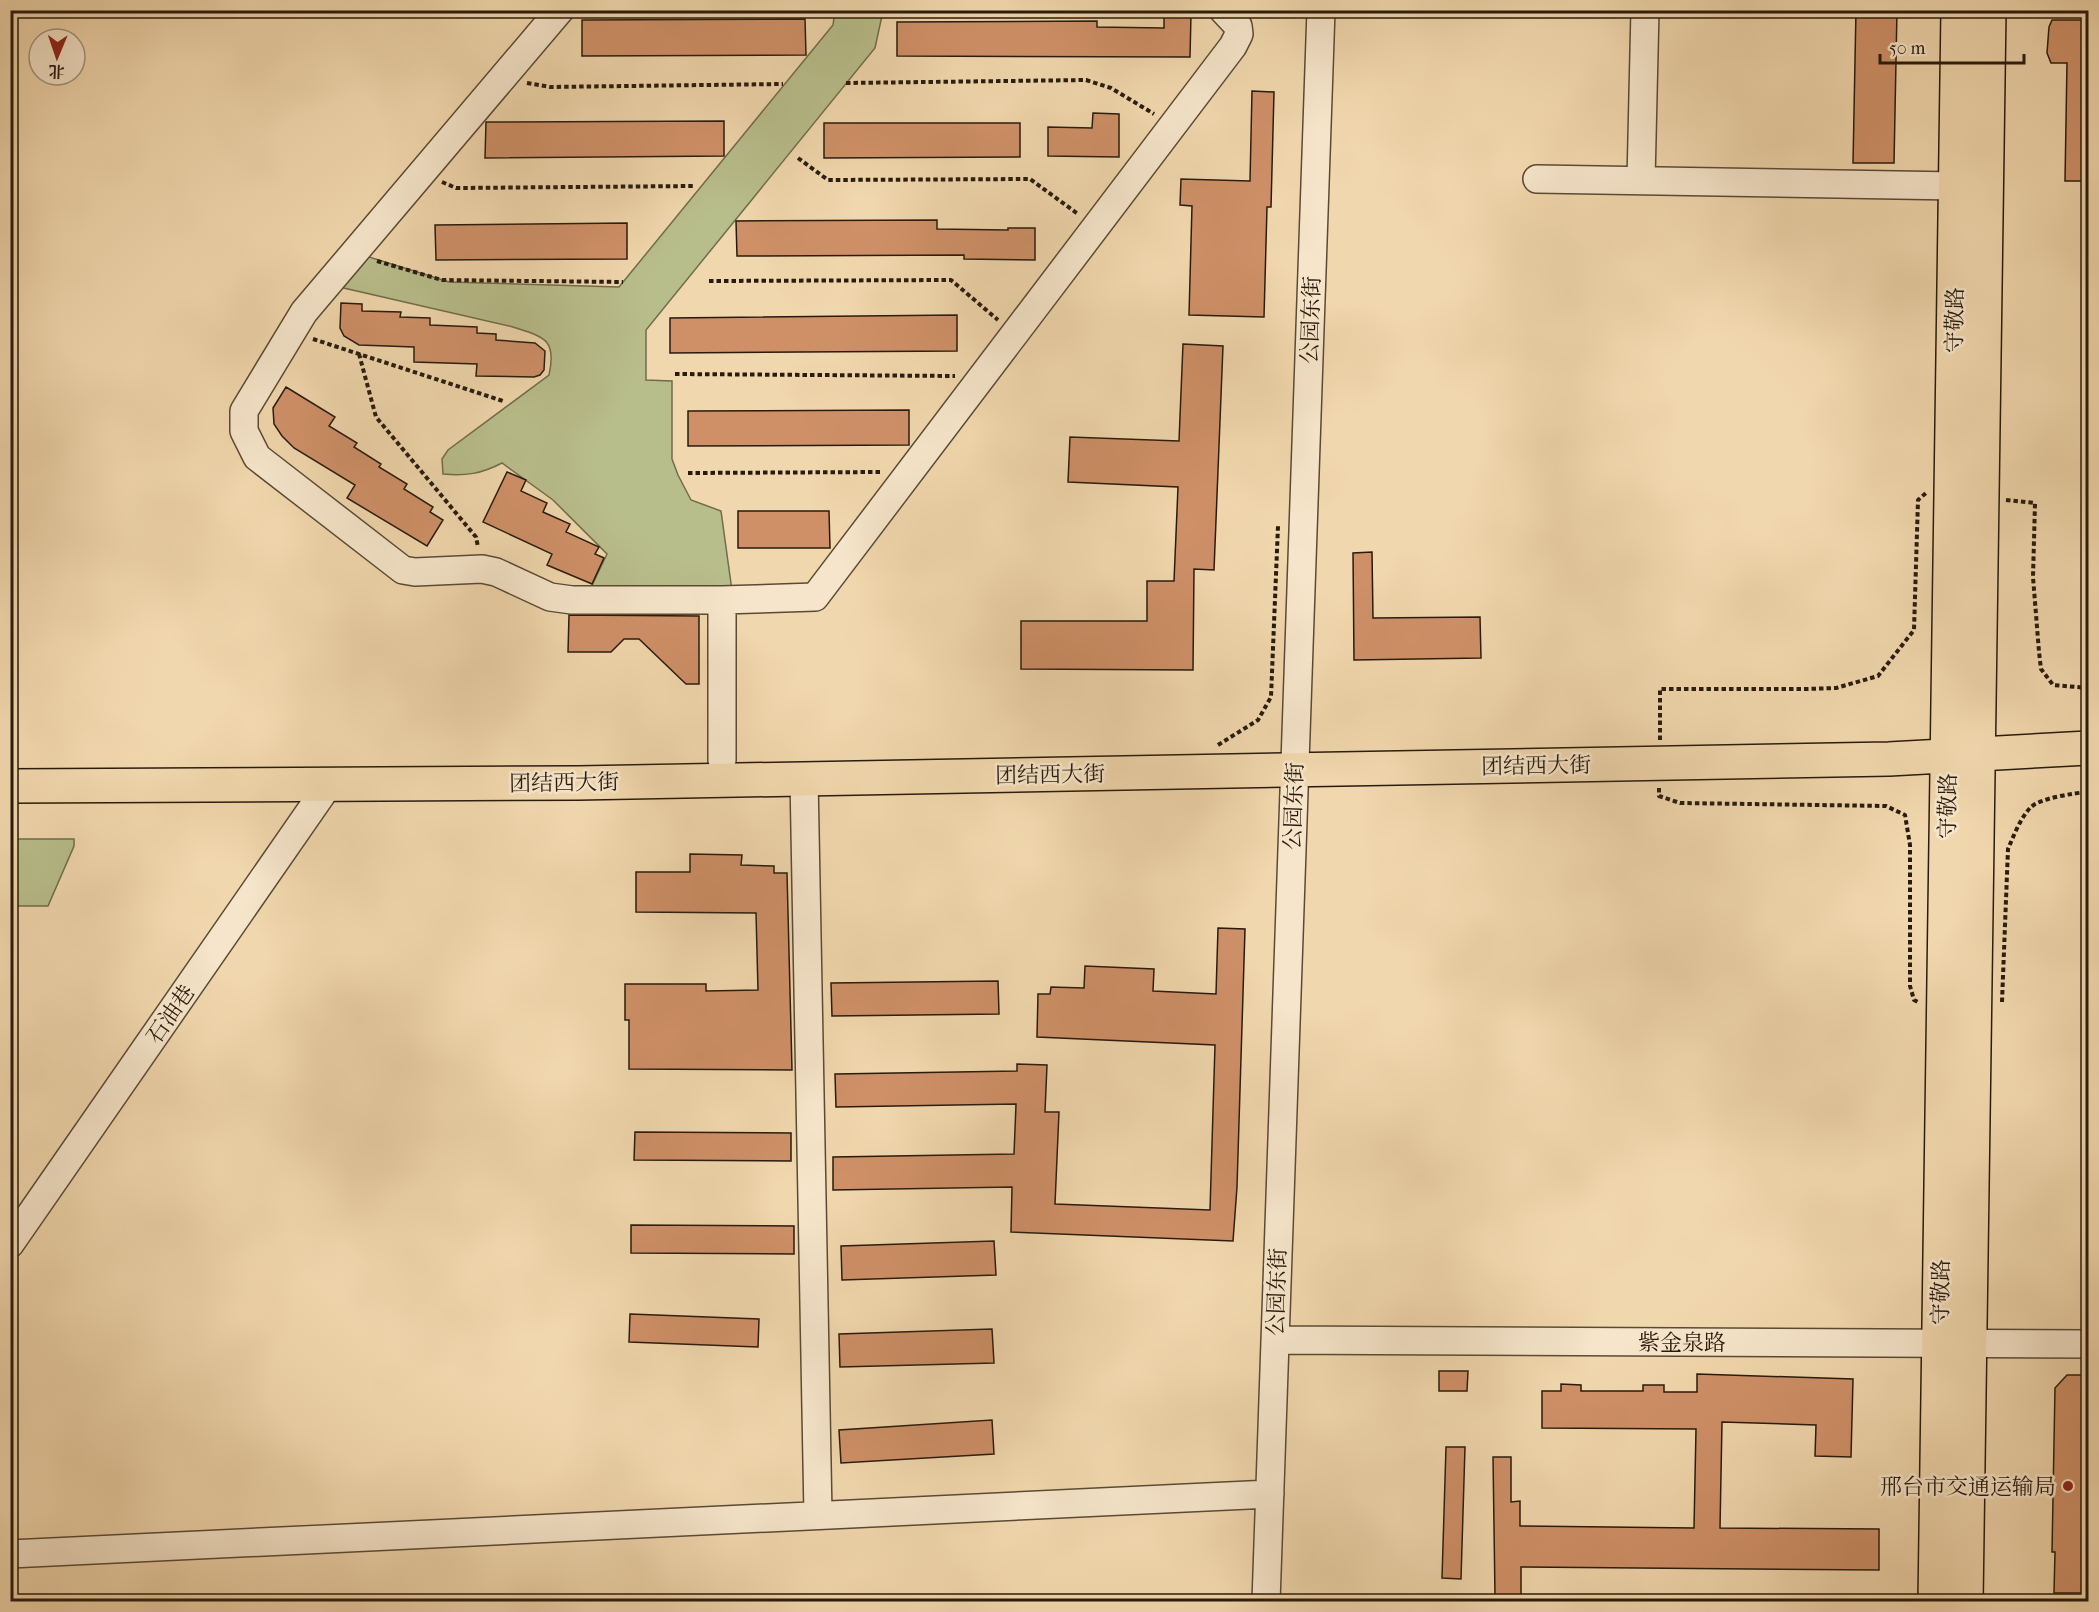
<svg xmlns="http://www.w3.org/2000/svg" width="2099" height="1612" viewBox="0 0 2099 1612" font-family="'IM FELL French Canon','Noto Serif SC',serif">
<rect width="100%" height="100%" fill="#f1d7ad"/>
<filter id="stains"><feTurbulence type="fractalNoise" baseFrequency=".00333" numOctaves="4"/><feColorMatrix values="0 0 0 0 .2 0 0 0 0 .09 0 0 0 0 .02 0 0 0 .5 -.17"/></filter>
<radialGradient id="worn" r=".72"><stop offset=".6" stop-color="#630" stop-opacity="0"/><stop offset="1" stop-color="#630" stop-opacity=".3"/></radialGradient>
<path fill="#b8be8b" stroke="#706c4c" stroke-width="1.5" d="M835,11H883L875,48L646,330V380L672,381V459L678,475L691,500L721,511L733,598L587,596L607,554L553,500L502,463C481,474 466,476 443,474L442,459L448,450L549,375C557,339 544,337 513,327L335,286L363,255L449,282L619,287L824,36L833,25Z
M11,839H74V846L48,906H11Z"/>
<path fill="#cf9068" stroke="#281b0d" stroke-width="1.5" d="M1856,10H1897L1894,163H1853Z
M1164,13L1191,14L1190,57L897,56V22L1097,21V27L1164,28Z
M805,19L806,55L582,56V20Z
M2052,20H2088V181H2065L2067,63H2051L2047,53L2049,27Z
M1252,91L1274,92L1271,207H1267L1264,317L1189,315L1192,206L1180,205L1181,179L1250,181Z
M1093,113L1119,114V157L1048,156V127L1092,128Z
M724,121V156L485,158L486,122Z
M824,123H1020V157L824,158Z
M937,220V229L1008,230V228H1035V260L964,259V255L737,256L736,221Z
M627,223V259L436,260L435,225Z
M341,303L362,304V311L401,312L400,317L430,318V325L477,327V333L496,334V340L535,343L545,351L544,370L540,375L534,377L476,376L477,364L414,362V347L359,345L344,336L340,328Z
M957,315V351L670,353V318Z
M1183,344L1223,346L1214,570L1194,569L1193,670L1021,669V621H1147V581H1174L1178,487L1068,482L1070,437L1179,441Z
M286,387L335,417L329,426L357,443L354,447L381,464L379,467L407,484L404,489L433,507L430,512L443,520L427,546L347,498L355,485L294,448L282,436L274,424L273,408Z
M909,410V445L688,446V411Z
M507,472L526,480L521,491L547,503L543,512L570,524L566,532L599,547L595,554L604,558L592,584L547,565L552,554L483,522Z
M738,511H829L830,548H738Z
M1372,552L1373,618L1480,617L1481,658L1354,660L1353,553Z
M569,615L699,616V684H686L639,639H624L611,652H568Z
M690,854L742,855L741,865L774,866V873H787L792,1070L629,1069V1020H625V984H706V991L758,990L756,913L636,912V872H690Z
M1218,928L1245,929L1237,1187L1233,1241L1011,1232L1012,1187L833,1190V1157L1014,1154L1016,1104L836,1107L835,1074L1017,1071V1064L1047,1065L1045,1112H1059L1055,1204L1210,1210L1215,1045L1037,1037L1038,994H1050L1051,987L1084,988L1085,966L1154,969L1153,991L1216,994Z
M998,981L999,1014L832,1016L831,983Z
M635,1132L791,1133V1161L634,1160Z
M631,1225L794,1226V1254L631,1253Z
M994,1241L996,1275L842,1280L841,1246Z
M630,1314L759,1319L758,1347L629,1342Z
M992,1329L994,1363L840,1367L839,1334Z
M1439,1371H1468L1467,1391H1439Z
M1697,1374L1853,1379L1851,1457L1815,1456L1816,1425L1722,1422L1720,1528L1879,1529V1570L1521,1567V1596H1495L1493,1457H1511V1502L1520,1501V1526L1694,1528L1696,1429L1542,1428V1391H1561V1384L1581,1385V1391H1643V1385H1664V1392H1697Z
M2067,1375H2088V1593H2054L2055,1552H2052L2055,1388Z
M992,1420L994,1454L841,1463L839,1430Z
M1446,1447H1465L1461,1579L1442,1578Z"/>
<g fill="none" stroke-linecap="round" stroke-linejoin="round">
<defs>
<path id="minor" d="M560,10L304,312L244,411V431L257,457L403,570L415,572L482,569L496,572L550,597L572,600H722L815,597L1233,46L1239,34L1238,26L1223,10
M1537,179L1956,186
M1641,180L1645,10
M722,760V600
M804,778L818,1515
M10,1244L329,784
M1275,1340L2088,1344
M10,1554L1270,1494
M1266,1602L1321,10"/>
<path id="major" d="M10,786L578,783L1889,759L2088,748
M1935,1602L1958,10
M1966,1602L1989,10"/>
</defs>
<use href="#minor" stroke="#5a4a35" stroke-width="30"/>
<use href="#major" stroke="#281b0d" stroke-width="36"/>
<path stroke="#281b0d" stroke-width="4" stroke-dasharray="4.5 3" stroke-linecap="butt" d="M527,83L550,87L783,84
M846,83L1086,80L1111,88L1154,114
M798,158L828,180L1030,179L1078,214
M442,182L456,188L695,186
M377,261L442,280L623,282
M709,281L951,280L998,320
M313,339L503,401
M359,354L376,417L476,537L478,547
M675,374L955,376
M688,473L882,472
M2006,500L2035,503L2033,577L2039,652L2041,669L2053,685L2088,688
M1660,740V689H1807L1836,688L1878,676L1914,630L1918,500L1927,492
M1218,745L1258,720L1271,697L1278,526
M1659,788V796L1680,803L1886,806L1905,815L1910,845V986L1914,1000L1918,1002
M2002,1002L2008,849C2014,835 2020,819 2030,808C2039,798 2075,793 2088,792"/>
<use href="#minor" stroke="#f6e5ca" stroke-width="27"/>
<use href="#major" stroke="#f1d7ad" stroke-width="33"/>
</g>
<circle fill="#8f2418" stroke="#f6e5ca" stroke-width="2" cx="2068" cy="1486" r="6"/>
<g text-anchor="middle" stroke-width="5" stroke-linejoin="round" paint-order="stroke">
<g font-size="22" fill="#281b0d" stroke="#f6e5ca">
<text transform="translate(1310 320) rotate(-88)" y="8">公园东街</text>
<text transform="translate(1954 320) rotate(-89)" y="8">守敬路</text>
<text transform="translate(1536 765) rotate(-1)" y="8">团结西大街</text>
<text transform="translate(1050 774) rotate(-1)" y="8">团结西大街</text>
<text transform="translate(564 782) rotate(-1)" y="8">团结西大街</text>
<text transform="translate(1293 806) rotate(-88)" y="8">公园东街</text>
<text transform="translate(1947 806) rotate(-89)" y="8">守敬路</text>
<text transform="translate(170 1014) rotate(-55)" y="8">石油巷</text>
<text transform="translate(1276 1292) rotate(-88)" y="8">公园东街</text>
<text transform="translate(1940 1292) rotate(-89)" y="8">守敬路</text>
<text x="1682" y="1350">紫金泉路</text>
</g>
<g font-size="22" fill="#281b0d" stroke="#f6e5ca" text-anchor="end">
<text x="2056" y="1494">邢台市交通运输局</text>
</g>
</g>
<rect width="2099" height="1612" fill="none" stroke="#f1d7ad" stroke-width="36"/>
<rect x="12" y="12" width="2075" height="1588" fill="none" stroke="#281b0d" stroke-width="3"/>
<rect x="18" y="18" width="2063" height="1576" fill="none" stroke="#281b0d" stroke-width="1.5"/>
<g transform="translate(57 57) rotate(182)"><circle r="28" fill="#f6e5ca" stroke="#a4947e" stroke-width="1.5"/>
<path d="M0-4.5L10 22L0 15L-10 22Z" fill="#8f2418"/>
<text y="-9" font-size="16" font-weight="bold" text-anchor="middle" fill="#281b0d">北</text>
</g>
<path d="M1880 54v9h144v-9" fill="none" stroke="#281b0d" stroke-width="3"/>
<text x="1889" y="54" font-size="18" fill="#281b0d" stroke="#f6e5ca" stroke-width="4.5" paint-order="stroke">50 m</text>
<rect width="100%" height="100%" filter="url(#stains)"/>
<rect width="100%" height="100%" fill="url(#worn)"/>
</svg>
